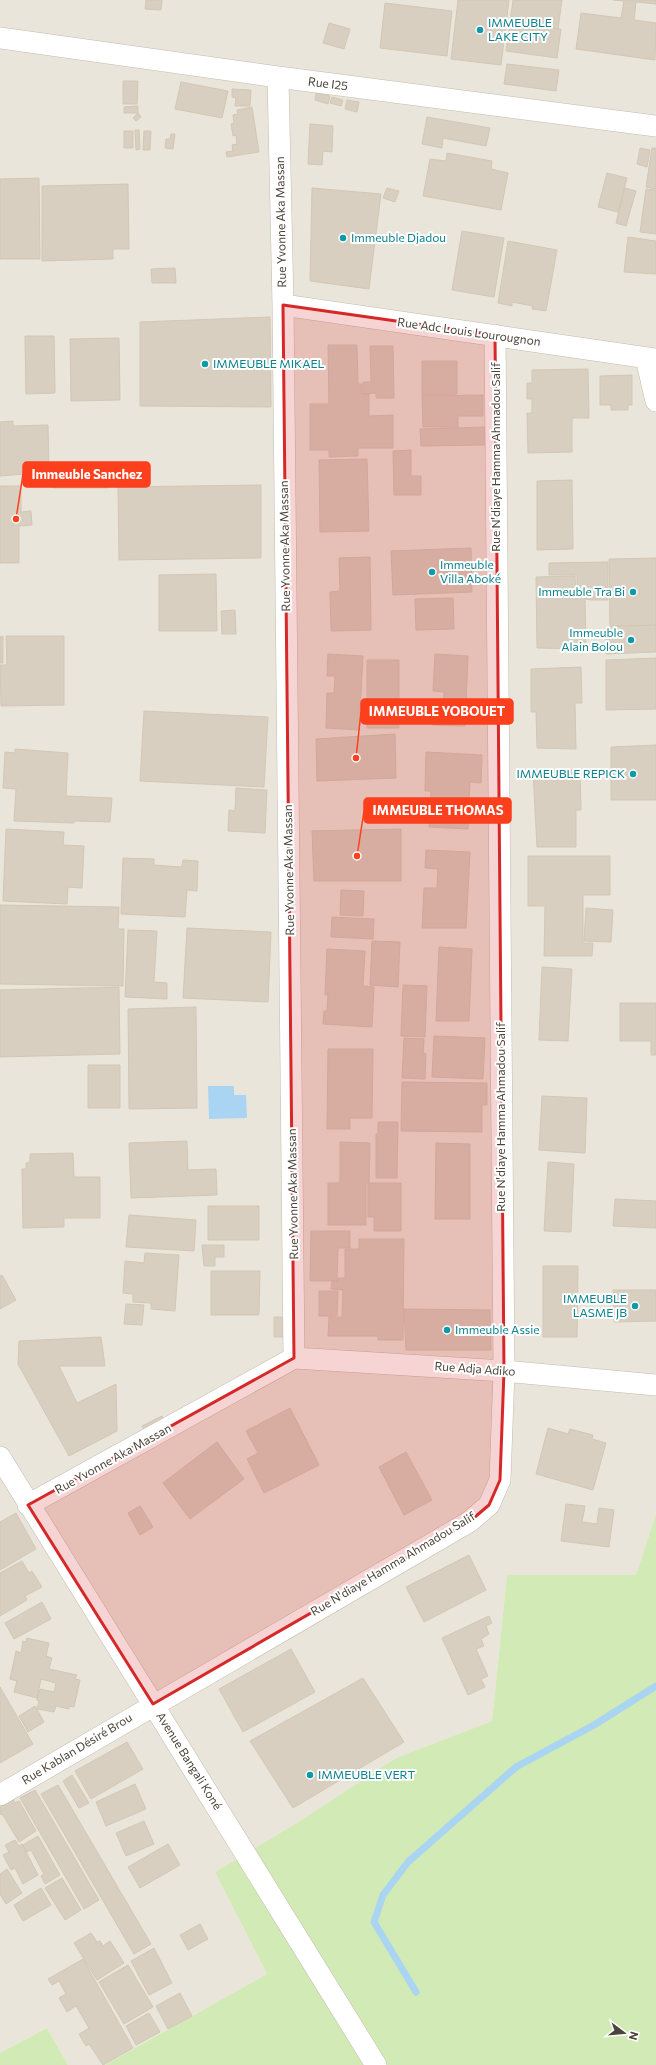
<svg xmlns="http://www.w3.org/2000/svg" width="656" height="2065" viewBox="0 0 656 2065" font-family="Commissioner,sans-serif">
<rect width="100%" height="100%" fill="#f6f3ec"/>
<path fill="#eae5da" d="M0,0H656V1514L636,1575H507L492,1721L396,1758L300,1821L215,1872L267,1974L105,2065H68L47,2028L0,2053Z"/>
<path fill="#d2eab5" d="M656,1514V2065H105L267,1974L215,1872L300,1821L396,1758L492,1721L507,1575H636Z
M47,2028L68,2065H0V2053Z"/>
<path fill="#a9d4f2" d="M208,1086H234V1095H246L247,1118L209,1119Z"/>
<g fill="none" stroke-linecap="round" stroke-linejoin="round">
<path stroke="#a9d4f2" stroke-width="7" d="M416,1992L374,1922L383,1895L408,1862L516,1767L594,1725L656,1686"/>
</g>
<path fill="#d8cfc1" stroke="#d3c7b4" d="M146,0H162L161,10L145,9Z
M458,0H509L501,65L451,59Z
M513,0H562L558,29L510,22Z
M613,0H656V4L636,2L634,20L656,23L655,60L576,49L581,13L621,18L624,1Z
M385,3L452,11L447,56L380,48Z
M329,23L350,29L344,49L323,43Z
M510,23L561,29L557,58L506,51Z
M507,64L559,70L556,91L504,84Z
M123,81H138L137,104H123Z
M181,82L228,91L222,118L175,109Z
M232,89L251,90L250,106H235L236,98L232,97Z
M316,93L330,96L328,104L315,100Z
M332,97L343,100L341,106L330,103Z
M347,100L359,102L357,112L345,109Z
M138,106V113H124V107Z
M252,107L259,152L227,157L226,152L233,151L232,145L237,144L236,135L233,136L231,124L234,123L233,115L238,114L237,110Z
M138,113L141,117L136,121L133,118Z
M427,117L490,128L486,146L443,138L442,148L422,144Z
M310,124L333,126L332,152L323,151L322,165L308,164Z
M135,130H139L140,149L136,150Z
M124,131H133V148H124Z
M144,131H151L150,150H143Z
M171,134H175L173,149L165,148L166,139H170Z
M640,148L650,150L647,167L637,164Z
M652,148H656V189L646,187Z
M447,153L492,161L491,169L508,173L501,210L423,196L430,159L446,161Z
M607,173L627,178L618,212L598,207Z
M39,178L40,259H0V179Z
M128,184L129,249H113V259L42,261V186Z
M312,188L381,194L369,289L310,281Z
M387,188L399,191L395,202L383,198Z
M625,188L636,191L626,226L616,223Z
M646,189L656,190V234L640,232Z
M462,231L504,238L494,297L452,290Z
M628,237L656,241V274L624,272Z
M508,241L557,250L546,311L532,309L533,306L512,302V306L498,303Z
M175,268L176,283H152L151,269Z
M270,317L271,407L140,406V322Z
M25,336H54L55,393L26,394Z
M119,338L120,400L71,401L70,339Z
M328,345H357L358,384H362V394H369V416L393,415V448H358V456L329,457V450H310V404H329Z
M370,346H393L394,398H376V393L363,394V382H371Z
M422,361H457V394L422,395Z
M588,369L589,418H572V452L528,453L527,413H532V399H527V383H532V370Z
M632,375V405H628V410H611V405H600V376Z
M483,395V416H458V427H423L422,396Z
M13,421V426L48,425L49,472L0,476V422Z
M485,427V445L421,446L420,429Z
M411,450V476H421V495H394L393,451Z
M367,459L369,531L320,532L319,460Z
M107,468L108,488H53V469Z
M572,480L573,549L537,550V481Z
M261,485V558L119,560L118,487Z
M0,486H21V512L31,511L32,525L19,526V563H0Z
M471,548L472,592L393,595L391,551Z
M370,557L371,630L331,631L330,592L340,591L339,558Z
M656,558V625L610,626L609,559Z
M608,562V600H592L585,599V597H577V575H549V563Z
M216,574L217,631H159V575Z
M575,576L576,597H585L586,649L537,648L536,577Z
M453,598L454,629L416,630L415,599Z
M235,610L236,634H222L221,611Z
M656,625V652L606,654V627Z
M3,636V663H0V637Z
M6,636H64V705L1,706L0,665H7Z
M328,654L363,656L359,730L326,728L327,693H334L335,676H327Z
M435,654L468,656L465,726L432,725L433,712H443L444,692L433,691Z
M656,658V709L606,710V660Z
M367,660H399V728H367Z
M581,667L582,703H575L576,749L537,748L536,712H531V669Z
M144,711L268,717L264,787L140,781Z
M395,734L396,778L317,781L316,739Z
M656,745V800H611V747Z
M15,749L68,753L66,796L112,798L110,822L74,821V823L14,821L16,789L3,788L5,752L15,753Z
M426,752L482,755L481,783L470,782L468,829L429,827L431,791H425Z
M580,770L581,810H576V847H537L533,771Z
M236,788L267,790L265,833L228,831L229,810L235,811Z
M6,829L64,832L63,845L84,846L82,888L68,887L67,904L3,901Z
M401,829V881H314L312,831Z
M426,850L470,852L466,928H422L424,888H437L438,869L425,868Z
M528,856H610V895H583V943H593L592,956H544L545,906H528Z
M123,858L154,859V865L182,867L183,860L198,861L197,891L187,890L185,917L121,914Z
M341,890L364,891L363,916L340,915Z
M0,905L119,907L118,929H124L123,986L0,984Z
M586,908L613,910L611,942L584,941Z
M332,917L374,919L373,939L331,937Z
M187,928L271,932L268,1002L183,998Z
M128,930L157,931L154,982L167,983V999L125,997Z
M372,941L400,942L398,987L370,985Z
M439,947L472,949L469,1021H436Z
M327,949L365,951L363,986L374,987L372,1027L323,1024L324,1011H327L328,995H325Z
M542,967L572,969L568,1041L539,1040Z
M403,985L427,986L425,1037L401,1036Z
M119,987L120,1054L0,1057V990Z
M620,1003H656V1055H651V1041H620Z
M196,1007L197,1108L129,1109L128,1009Z
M434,1036L485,1038L483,1079L432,1077Z
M404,1038L424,1039L423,1053L426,1054L425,1079L402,1078Z
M328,1049H373L372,1118H350V1129H327Z
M88,1065H120V1108H88Z
M402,1082L487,1083V1105H482V1132L401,1131Z
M542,1096L587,1098L585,1153L539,1150Z
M378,1122H398L397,1178H376V1134H378Z
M187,1141L188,1170L216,1169L217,1195L131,1198L129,1143Z
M340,1142L370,1143L369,1183H366V1225H328V1183H340Z
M436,1143L470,1144V1219H435Z
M73,1153L74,1177H100V1218H64V1227L23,1228L22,1169H26V1163L30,1162V1154Z
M548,1162L574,1164L571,1232L544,1231Z
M368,1183H401V1231H374V1217H368Z
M615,1199L656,1201V1228L613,1226Z
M208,1206H259V1240H208Z
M129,1215L196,1220L194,1251L126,1247Z
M311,1231H350V1248H338L337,1281H310Z
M359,1239H404L403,1340H378V1336H328L329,1317H342L343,1290L331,1289L332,1281H338V1278H345V1249H359Z
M202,1245H224V1257H215V1266H204Z
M145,1253L179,1255L175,1311L151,1309V1303L133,1302V1294L123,1293L125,1261L144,1263Z
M543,1266H578L577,1337H543Z
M211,1271H260L259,1315H211Z
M2,1275L16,1300L0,1309V1276Z
M613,1290H656V1321L614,1322Z
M319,1291H338L337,1316H319Z
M126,1304L144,1305L142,1325L124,1324Z
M404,1309L490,1310L491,1350H406Z
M274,1317H287V1337H274Z
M101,1337L105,1366H59L77,1403L116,1384L117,1431L69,1456L18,1364L19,1341Z
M290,1408L319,1465L264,1493L247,1459L258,1453L246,1431Z
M162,1416L167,1426L147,1435L142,1426Z
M548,1428L568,1434L570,1429L593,1435L592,1439L606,1443L593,1490L536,1474Z
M217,1442L244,1479L190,1519L163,1483Z
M406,1452L432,1500L404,1515L379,1467Z
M566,1504L585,1506L582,1522L597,1524L599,1508L614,1510L609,1547L561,1541Z
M140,1506L153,1527L140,1535L128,1513Z
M16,1513L36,1549L0,1570V1522Z
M469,1555L486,1590L424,1622L406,1587Z
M22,1561L29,1573L32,1571L42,1587L25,1596L27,1600L0,1616V1573Z
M42,1602L51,1619L14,1639L5,1623Z
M489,1616L492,1623L486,1626L489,1634L481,1639L484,1646L476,1649L488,1676L481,1679L485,1687L468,1695L442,1638Z
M27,1638L49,1643L46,1656L52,1658L49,1669L77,1675L75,1679L80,1680L74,1707L69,1706V1709L56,1706L54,1712L37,1709L39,1701L37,1700L40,1689L54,1692L56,1683L41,1679L37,1698L14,1692L17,1681L10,1679L16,1651L21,1653L23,1641L26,1642Z
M291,1649L315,1692L243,1732L219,1689Z
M363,1678L404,1742L293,1808L250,1741Z
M0,1687L33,1744L0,1763Z
M35,1706L44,1722L28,1732L19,1716Z
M127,1742L143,1769L91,1799L75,1771Z
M72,1775L89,1803L79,1808L63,1781Z
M135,1784L146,1809L106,1826L96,1802Z
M58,1785L151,1944L134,1954L41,1794Z
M35,1790L99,1900L84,1909L20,1798Z
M11,1796L15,1803L19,1801L36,1831L19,1842L3,1815L0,1814V1802Z
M144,1821L154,1844L126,1856L116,1833Z
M38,1836L60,1875L45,1884L41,1876L44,1874L31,1850L27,1852L23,1845Z
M15,1840L19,1846L22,1844L38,1875L23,1884L15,1868L11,1870L3,1855L9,1852L5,1845Z
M168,1844L180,1865L140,1888L128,1867Z
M7,1869L22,1893L6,1904L0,1894V1874Z
M62,1878L81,1910L65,1920L45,1888Z
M41,1888L51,1905L23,1921L14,1905Z
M200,1924L208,1939L188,1950L180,1935Z
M91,1933L97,1942L100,1941L103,1946L110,1941L124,1963L97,1980L74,1943Z
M154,1948L172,1983L149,1995L131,1961Z
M83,1959L133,2048L103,2065L89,2044L86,2046L79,2034L89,2028L76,2006L67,2012L59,1998L66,1994L59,1981L52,1985L48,1979Z
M128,1965L153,2007L124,2024L99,1982Z
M180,1993L192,2016L168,2029L156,2006Z
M149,2013L160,2032L136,2045L126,2026Z"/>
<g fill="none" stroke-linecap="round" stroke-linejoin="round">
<defs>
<path id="minor" d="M0,38L278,77L656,126
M283,305L656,359
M646,358L656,401
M294,1358L504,1371L656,1385
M0,1457L376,2065
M28,1505L294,1358L283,305L278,77
M0,1795L469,1522L489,1505L500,1480L504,1371L495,335"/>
</defs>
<use href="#minor" stroke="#c2bbae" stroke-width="22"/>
<use href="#minor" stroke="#fff" stroke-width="21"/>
</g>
<path fill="#d62828" fill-opacity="0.2" stroke="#d62828" stroke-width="3" stroke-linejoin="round" d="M283,305L495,335L504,1371L500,1480L489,1505L469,1522L153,1704L28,1505L294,1358Z"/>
<g fill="#0f9aa8" stroke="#fff" stroke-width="1.5">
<circle cx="480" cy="30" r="4"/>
<circle cx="343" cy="238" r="4"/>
<circle cx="205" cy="364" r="4"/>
<circle cx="432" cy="572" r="4"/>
<circle cx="633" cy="592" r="4"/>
<circle cx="631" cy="640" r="4"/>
<circle cx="633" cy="774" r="4"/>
<circle cx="635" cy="1306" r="4"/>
<circle cx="447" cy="1330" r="4"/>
<circle cx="310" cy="1775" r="4"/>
</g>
<g text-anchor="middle" stroke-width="4" stroke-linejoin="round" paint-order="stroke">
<g font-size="12" fill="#0d838f" stroke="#fff" text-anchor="start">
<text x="488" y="27">IMMEUBLE<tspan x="488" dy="14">LAKE CITY</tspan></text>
<text x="351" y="242">Immeuble Djadou</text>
<text x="213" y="368">IMMEUBLE MIKAEL</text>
<text x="440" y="569">Immeuble<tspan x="440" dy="14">Villa Aboké</tspan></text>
<text x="625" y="596" text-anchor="end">Immeuble Tra Bi</text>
<text x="623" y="637" text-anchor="end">Immeuble<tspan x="623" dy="14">Alain Bolou</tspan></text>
<text x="625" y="778" text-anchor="end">IMMEUBLE REPICK</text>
<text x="627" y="1303" text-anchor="end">IMMEUBLE<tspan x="627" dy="14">LASME JB</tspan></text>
<text x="455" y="1334">Immeuble Assie</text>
<text x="318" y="1779">IMMEUBLE VERT</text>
</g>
<g font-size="12" fill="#4b4439" stroke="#fff">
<text transform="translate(328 84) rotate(7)" y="4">Rue I25</text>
<text transform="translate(281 222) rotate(-91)" y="4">Rue Yvonne Aka Massan</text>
<text transform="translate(469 332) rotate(8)" y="4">Rue Adc Louis Lourougnon</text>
<text transform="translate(496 457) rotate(-90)" y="4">Rue N'diaye Hamma Ahmadou Salif</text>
<text transform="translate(285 546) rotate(-91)" y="4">Rue Yvonne Aka Massan</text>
<text transform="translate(289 870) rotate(-91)" y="4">Rue Yvonne Aka Massan</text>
<text transform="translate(501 1117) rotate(-90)" y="4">Rue N'diaye Hamma Ahmadou Salif</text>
<text transform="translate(293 1194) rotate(-91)" y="4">Rue Yvonne Aka Massan</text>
<text transform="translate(475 1369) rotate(4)" y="4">Rue Adja Adiko</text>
<text transform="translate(113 1459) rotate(-29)" y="4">Rue Yvonne Aka Massan</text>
<text transform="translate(393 1564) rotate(-31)" y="4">Rue N'diaye Hamma Ahmadou Salif</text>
<text transform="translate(77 1749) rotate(-31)" y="4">Rue Kablan Désiré Brou</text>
<text transform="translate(189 1761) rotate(58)" y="4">Avenue Bangali Koné</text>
</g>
</g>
<path fill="none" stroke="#fc3f1d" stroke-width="1.5" d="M16 519L23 474M356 758L361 712M357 856L364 811"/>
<g fill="#fc3f1d" stroke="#fff" stroke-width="1.5">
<circle cx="16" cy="519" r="4"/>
<circle cx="356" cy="758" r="4"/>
<circle cx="357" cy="856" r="4"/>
</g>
<g fill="#fc3f1d" stroke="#fc3f1d" stroke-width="1.5">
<rect x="23" y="462" width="127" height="25" rx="4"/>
<rect x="361" y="699" width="152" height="25" rx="4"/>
<rect x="364" y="798" width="147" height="25" rx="4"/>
</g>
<g font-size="13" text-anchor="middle" font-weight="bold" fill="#fff">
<text x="87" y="479">Immeuble Sanchez</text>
<text x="437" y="716">IMMEUBLE YOBOUET</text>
<text x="438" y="815">IMMEUBLE THOMAS</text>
</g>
<g transform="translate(624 2033) rotate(106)" stroke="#ffffff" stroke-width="3" paint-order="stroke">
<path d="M0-3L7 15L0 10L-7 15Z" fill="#4b4439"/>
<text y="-6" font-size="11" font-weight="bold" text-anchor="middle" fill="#4b4439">N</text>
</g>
</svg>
